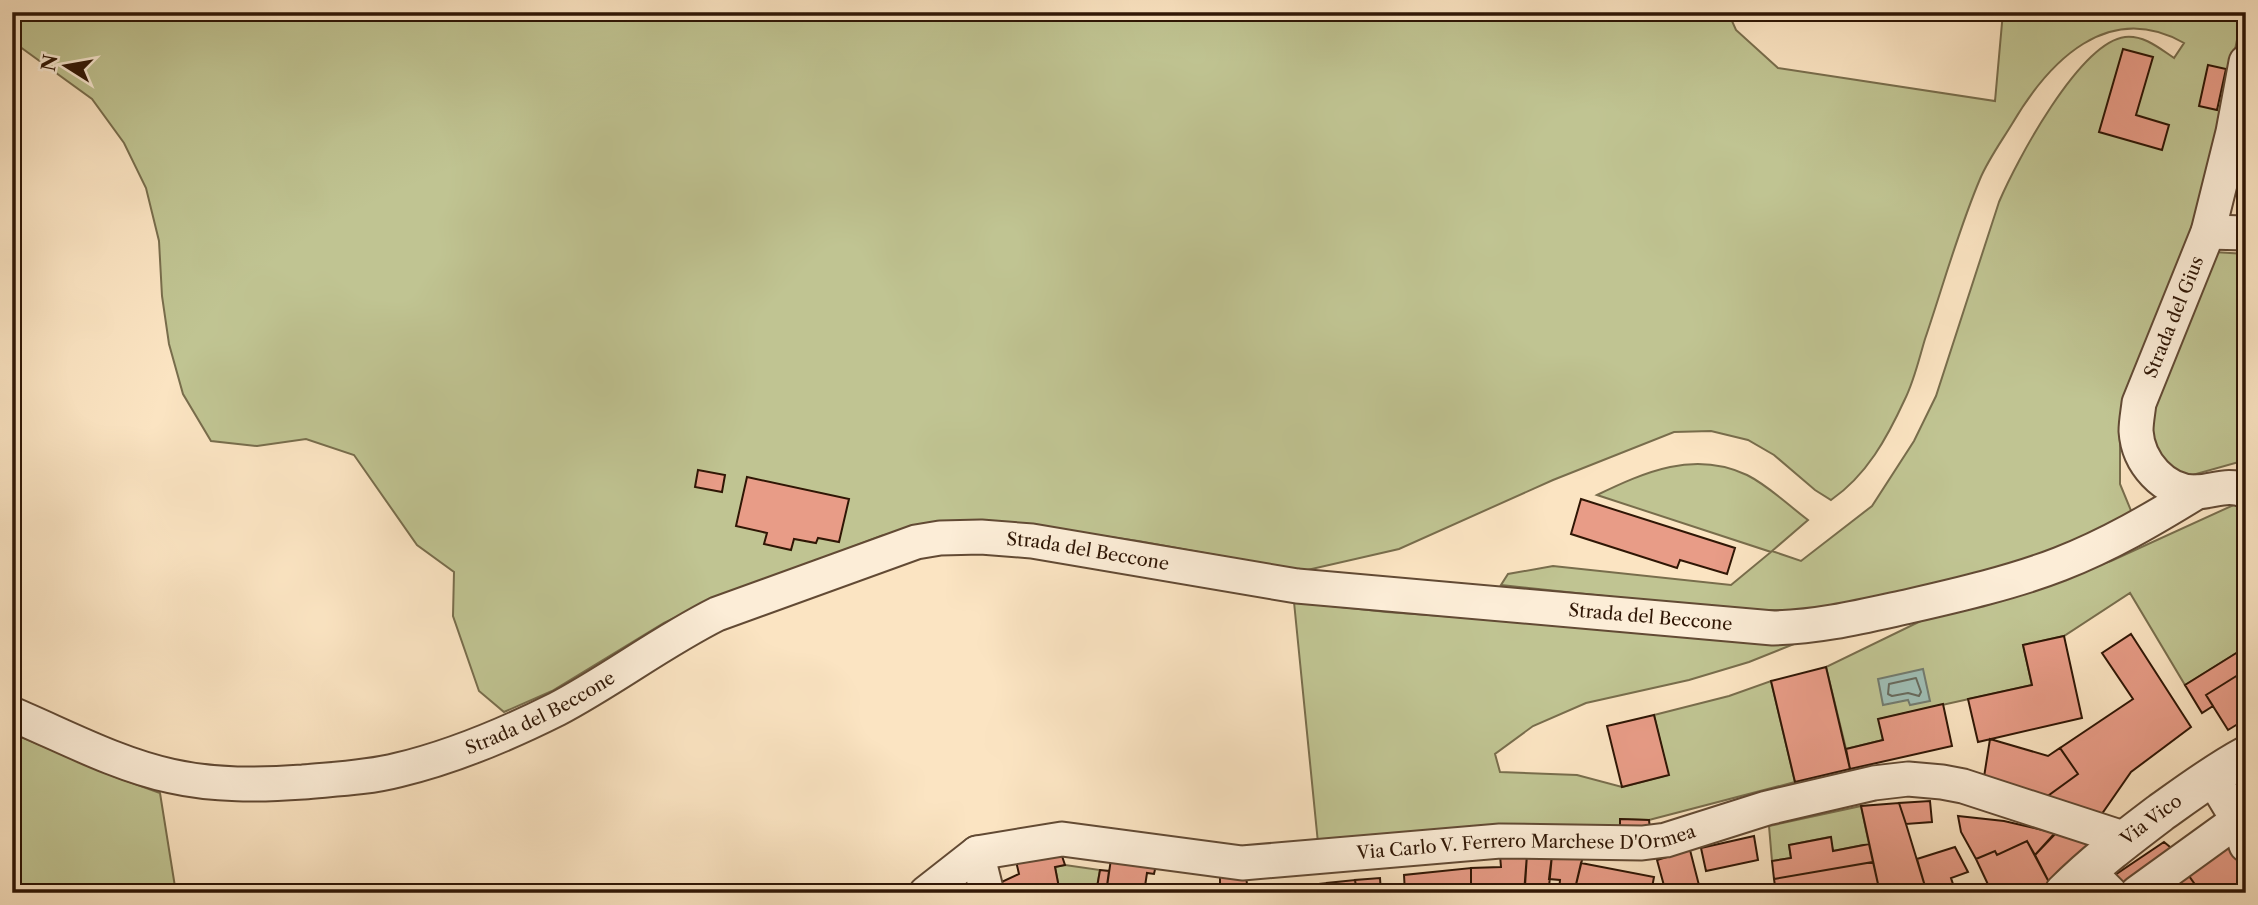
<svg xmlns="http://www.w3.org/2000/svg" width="2258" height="905" viewBox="0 0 2258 905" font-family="'Libre Caslon Text',serif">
<rect width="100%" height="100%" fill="#fbe4c2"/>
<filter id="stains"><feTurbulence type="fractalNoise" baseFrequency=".00286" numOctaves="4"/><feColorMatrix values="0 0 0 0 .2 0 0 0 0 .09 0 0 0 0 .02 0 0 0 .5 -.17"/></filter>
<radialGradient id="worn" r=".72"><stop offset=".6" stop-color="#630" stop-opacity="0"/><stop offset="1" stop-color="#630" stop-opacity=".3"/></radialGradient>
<path fill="#c0c492" stroke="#786d4c" stroke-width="2" d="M12,12H1728L1736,30L1778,68L1995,101L2003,12H2236L2239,30L2206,194L2120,421V484L2132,513L2054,550L1988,572L1833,608L1794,610H1737L1501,585L1508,574L1553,566L1731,585L1771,552L1597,495C1645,472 1694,450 1747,475C1769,486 1788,505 1808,520L1772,551L1801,561L1872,506L1914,441L1936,396L1999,202C2016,162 2079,43 2125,37C2144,35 2159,48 2174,58L2184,43C2108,0 2049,61 2012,124C2001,142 1988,160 1980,179C1958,231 1943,286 1925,339C1919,359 1914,381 1905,399C1887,438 1867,475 1831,500L1815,490L1774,455L1748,440L1711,431L1674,432L1553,480L1399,549L1303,571L1138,541L1020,524L905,530L881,536L713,600L664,623L552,691L504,712L479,691L453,616L454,572L417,545L354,455L306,439L257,446L211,441L183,394L169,344L162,296L159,241L146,188L124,143L92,99L12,41Z
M2214,252L2246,254V460L2189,476L2176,472L2163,461L2154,445L2151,409Z
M2238,503L2246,516V647L2185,685L2130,593L2064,636L2023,645L2032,685L1879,719L1883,740L1846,749L1826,667L1931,616L2020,592L2111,561Z
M1294,602L1387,612L1799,642L1749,662L1689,680L1586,703L1533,726L1495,754L1500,772L1577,775L1622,787L1668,775L1654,715L1729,696L1771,681L1795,782L1649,820L1620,819V828L1318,843Z
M12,733L113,776L160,793L176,893H12Z
M1861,806L1869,844L1833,851L1830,837L1789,845L1791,858L1772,861L1769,826Z
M1065,865L1100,870L1096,893H1060L1055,867Z"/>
<path fill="#9fbeb5" stroke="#727b6f" stroke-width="2" d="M1923,669L1930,701L1910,705L1908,700L1883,705L1878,679Z"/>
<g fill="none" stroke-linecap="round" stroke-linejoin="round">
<path stroke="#676a5d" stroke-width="2" d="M1916,678L1921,692L1919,696L1908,693L1892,696L1888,694L1889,684Z"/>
</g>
<path fill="#e89c87" stroke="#2f1605" stroke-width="2" d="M2123,49L2153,57L2136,115L2169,125L2162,150L2099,132Z
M2208,65L2226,69L2217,110L2199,106Z
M698,470L725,475L722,492L695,487Z
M747,477L849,499L839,542L818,538L816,543L794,539L791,550L764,544L767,533L736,526Z
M1581,499L1735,548L1727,574L1680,560L1677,568L1571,534Z
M2131,634L2191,727L2131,772L2099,818L2045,798L2078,774L2060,748L2133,699L2102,653Z
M2064,636L2082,718L1978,742L1968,699L2032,685L2023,645Z
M2246,647V670L2206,695L2213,706L2202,713L2185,685Z
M1826,667L1850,769L1795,782L1771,681Z
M2246,670V719L2228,730L2206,695Z
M1943,704L1952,746L1850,769L1846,749L1883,740L1878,719Z
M1654,715L1669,775L1622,787L1607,726Z
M1990,739L2048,756L2060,748L2078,774L2045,798L1984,777Z
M1930,801L1932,822L1906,824L1899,803Z
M1899,803L1906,824L1927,893H1880L1861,806Z
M1958,816L2004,821L2055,833L2035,855L2027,841L1997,855L1995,851L1976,859L1961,832Z
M1620,819L1649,820L1650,829L1620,828Z
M2057,832L2089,842L2087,851L2051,886L2035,855Z
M1754,836L1758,860L1706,871L1701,848Z
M2224,836L2242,861L2246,875V893H2201L2182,866Z
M1831,837L1833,851L1869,844L1873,862L1774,879L1772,861L1791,858L1789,845Z
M2027,841L2051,886L2041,893H1992L1976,859L1995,851L1997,855Z
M2164,842L2181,856L2128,893L2109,879Z
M1955,847L1968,872L1951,878L1956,893H1927L1917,859Z
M1690,850L1701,893H1666L1657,860Z
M1061,853L1065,865L1055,867L1060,893H997L995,885L1019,874L1015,857Z
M1527,854L1524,893H1471V868L1501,867L1500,855Z
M1527,854L1552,855L1549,887L1525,886Z
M1552,855L1583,856L1574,893H1524L1525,886L1549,887L1548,890L1559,891L1560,880L1549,879Z
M1111,859L1156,865L1154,874L1147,873L1144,893H1106Z
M1873,862L1880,893H1776L1774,879Z
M1581,863L1654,877L1651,893H1574Z
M2182,866L2201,893H2176L2165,878Z
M1471,868V893H1405L1404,875Z
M1100,870L1109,871L1106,893H1096Z
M1220,875L1246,876L1248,893H1220Z
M1380,878L1381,893H1357L1355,880Z
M1355,880L1357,893H1328L1327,883Z
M1327,883L1328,893H1301L1300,886Z
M1300,886L1301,893H1247V890Z
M1404,886L1405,893H1381L1380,888Z"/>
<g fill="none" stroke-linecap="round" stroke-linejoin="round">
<defs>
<g id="minor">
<path d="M2246,62L2233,132L2208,232L2139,403C2138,412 2136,422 2136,431C2138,462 2164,493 2197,492C2215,491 2228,483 2246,491"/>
<path d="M2208,232L2246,233"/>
<path id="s1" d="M12,714C64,736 116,764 171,776C215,786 259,785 303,782C335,779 367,778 398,770C453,757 507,734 557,709C612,680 661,642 717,614L916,542L940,538L981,537L1032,541L1297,586L1773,628C1820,627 1864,616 1910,606C1958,595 2014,582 2060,564C2109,545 2153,519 2197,492"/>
<path d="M2212,777L2238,820L2246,845"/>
<path d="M977,853L987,893"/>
<path d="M2087,870L2110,893"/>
<path id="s2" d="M926,893L977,853L1062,839L1242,863L1500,841L1642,843L1666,840L1767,808L1874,783L1908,779L1942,782L1963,786L2126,839"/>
<path d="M2137,893L2238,820"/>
</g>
<g id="tertiary">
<path id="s3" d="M2064,893C2094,863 2127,838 2160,813C2188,793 2216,772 2246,756"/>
</g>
</defs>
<use href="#minor" stroke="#624a34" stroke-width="37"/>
<use href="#tertiary" stroke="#624a34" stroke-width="42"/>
<use href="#minor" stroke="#fcedd7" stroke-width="33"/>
<use href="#tertiary" stroke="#fcedd7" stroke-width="38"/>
</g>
<g text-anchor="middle" stroke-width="6" stroke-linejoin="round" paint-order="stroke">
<g font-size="18" fill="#2f1605" stroke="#fcedd7">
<text transform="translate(2174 317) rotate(-68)" y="6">Strada del Gius</text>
<text dy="6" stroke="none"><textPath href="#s1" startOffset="1141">Strada del Beccone</textPath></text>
<text dy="6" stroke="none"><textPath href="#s1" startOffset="1708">Strada del Beccone</textPath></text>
<text dy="6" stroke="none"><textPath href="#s1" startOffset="553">Strada del Beccone</textPath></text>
<text dy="6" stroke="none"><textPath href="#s3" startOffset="114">Via Vico</textPath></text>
<text dy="6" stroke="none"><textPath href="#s2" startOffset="618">Via Carlo V. Ferrero Marchese D'Ormea</textPath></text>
</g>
</g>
<rect width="2258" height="905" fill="none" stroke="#fbe4c2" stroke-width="42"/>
<rect x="14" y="14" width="2230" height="877" fill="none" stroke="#2f1605" stroke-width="3.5"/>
<rect x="21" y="21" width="2216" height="863" fill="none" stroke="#2f1605" stroke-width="2"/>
<g transform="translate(66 66) rotate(281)" stroke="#fcedd7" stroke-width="5" paint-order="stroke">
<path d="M0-5L12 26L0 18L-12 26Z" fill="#2f1605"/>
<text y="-10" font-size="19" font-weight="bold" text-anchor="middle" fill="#2f1605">N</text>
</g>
<rect width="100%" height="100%" filter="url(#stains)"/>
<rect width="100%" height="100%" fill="url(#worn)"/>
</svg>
